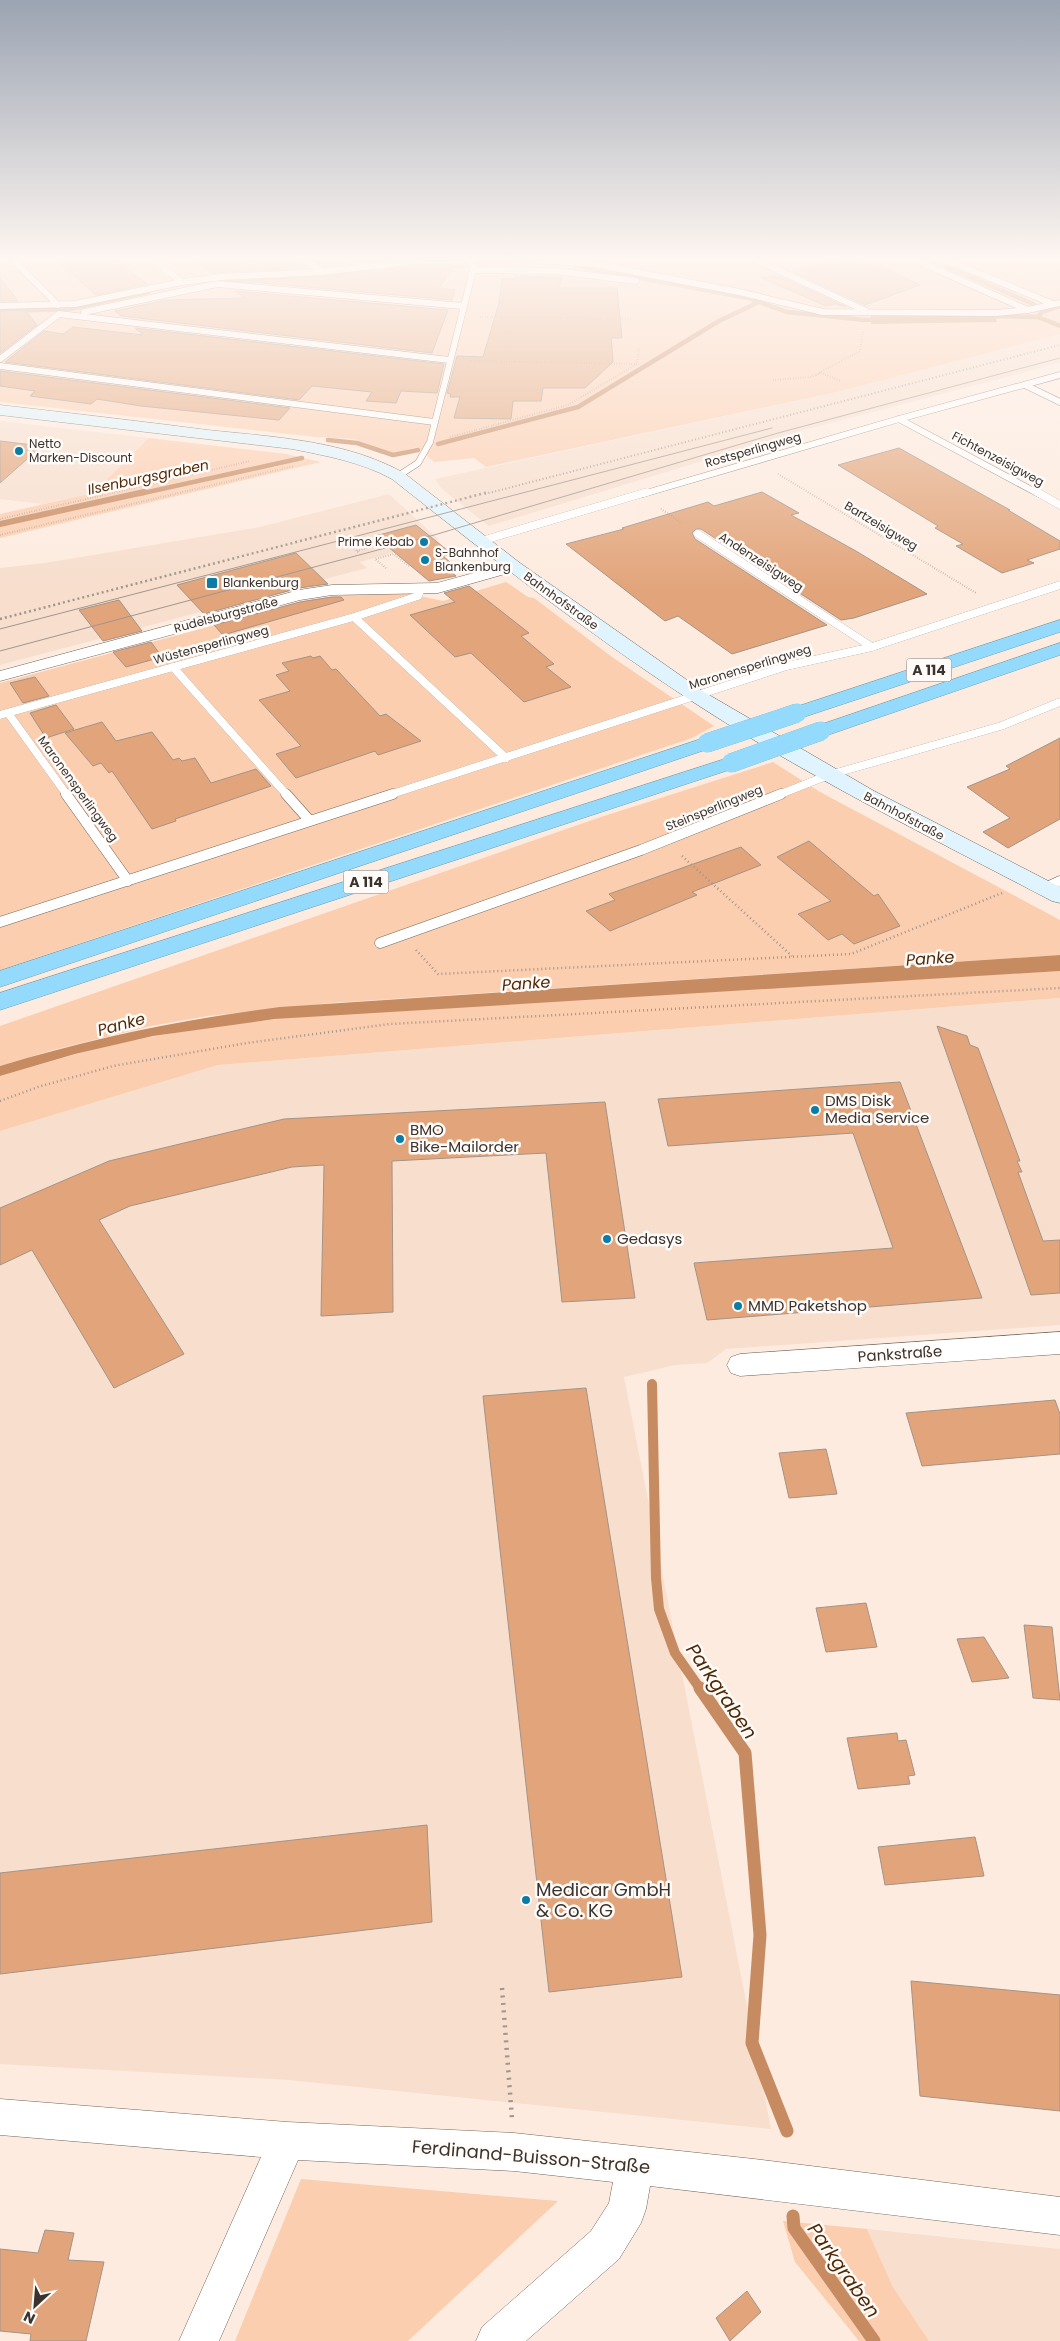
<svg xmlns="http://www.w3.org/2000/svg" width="1060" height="2341" viewBox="0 0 1060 2341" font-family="Poppins,sans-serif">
<rect width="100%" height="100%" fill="#fdebdf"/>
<path fill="#f7decd" d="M1060,334V363L804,430L489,526L442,489L435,479L837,392Z
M0,421L149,438L93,493L43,504L0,499Z
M389,494L439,540L360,562L367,568L0,665V568L45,563L260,527Z
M1060,998V1325L726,1349L707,1363L675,1365L624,1377L771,2129L289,2080L0,2064V1131L218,1065Z
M867,2229L1060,2249V2341H929L893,2287Z"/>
<path fill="#fbceb0" d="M0,260H1060V334L837,392L486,467L474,458L434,462L417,447L393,453L354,439L316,437L0,402Z
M149,438L286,454L321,462L0,538V514L93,493Z
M506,582L528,597L534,598L612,657L714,726L692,738L0,970V683L308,600L354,594L405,593L443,601Z
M773,762L820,792L1060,920V955L330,1003L208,1016L151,1026L53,1050L0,1066V1026L601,817Z
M1060,971V998L218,1065L0,1131V1076C51,1061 103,1045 156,1036C289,1012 427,1008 562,1000C728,990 894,980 1060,971Z
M301,2179L558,2201L408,2341H235Z
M783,2221L867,2229L893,2287L929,2341H859L795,2262Z"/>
<path fill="#c78b62" d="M995,314L997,322L871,324V315Z
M1060,955V971L275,1019L153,1036L75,1054L0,1076V1066C92,1038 184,1019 280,1007Z"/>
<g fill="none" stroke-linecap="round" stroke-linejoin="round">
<path stroke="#c78b62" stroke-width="4.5" d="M931,260L1033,304
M414,264L457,266L517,261L546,263
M576,266L748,298L787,312L865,320L882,319
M207,282L295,278L371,269
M0,311L69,309L148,292
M985,316L1038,317L1060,326
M1038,317L1042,312L1060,306
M328,440L357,443L393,455L418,450
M438,444L578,407L719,321L759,302
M139,494L302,458"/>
<path stroke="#c78b62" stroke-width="6" d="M0,524L144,492"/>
<path stroke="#c78b62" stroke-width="10" d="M652,1384L656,1578L659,1609L675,1653L701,1690"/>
<path stroke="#c78b62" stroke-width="13" d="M700,1688L745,1753L760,1935L752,2043L787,2131
M793,2216L794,2228L874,2341"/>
</g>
<path fill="#e2a57b" stroke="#a39388" d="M56,260H116L147,284L96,295Z
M193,260H301L308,268L211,273Z
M314,260H382L324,267Z
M845,260H857L873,267L880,265L920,285L865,305L792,271Z
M423,265H455L439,288L455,290L452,300L240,281L323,277Z
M776,275L846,307L836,304L826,306L762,278Z
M515,276L563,277L558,288H617L622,338H611L613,362L585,388H543L541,401H513L511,419L454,418L460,397H450L451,394L447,393L457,356L483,357L499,303L502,279H514Z
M0,278L18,301H0Z
M235,291L448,310L432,353L121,316L115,311L166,300L245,298Z
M25,310L37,325L0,353V311Z
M73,327L143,335L135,328L444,364L437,393L401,391L396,403L366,401L372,392L312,386L299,400L5,362L44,331L63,334Z
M0,371L290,408L279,420L141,406L97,399L91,404L30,396L35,391L0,386Z
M0,441L42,446L0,483Z
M899,448L1010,510H1008L1060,541V549L1027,560L1034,563L1002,573L956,546L963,544L935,528L938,526L838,465Z
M762,492L799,513L791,515L856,551L927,594L854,618L841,620L701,529H696L692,533L695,539L827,625L732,654L678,616L665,621L566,544L624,529L622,528L708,502L714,506Z
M416,525L452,554L443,556L451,563L443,565L456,576L429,581L375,536Z
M296,553L328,584L299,588L204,614L177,585Z
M469,586L529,633L521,636L554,664L546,667L571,687L524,702L471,653L455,657L410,615L455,602L444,593Z
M332,597H341L344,600L223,635L214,625L300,602Z
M119,600L142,631L103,641L79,610Z
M151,642L162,657L126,667L113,652Z
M311,656L313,658L320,656L332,670L336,669L380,716L386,714L421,741L378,755L375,751L296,778L276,754L301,746L259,700L290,691L276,675L289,671L282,663Z
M35,677L49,696L23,703L10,683Z
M56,705L74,729L46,738L30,713Z
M102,722L116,741L152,732L173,760L179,758L182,761L195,758L211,783L256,769L271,786L175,819L176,821L152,829L112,771L109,773L101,763L93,766L65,733Z
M1060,738V819L1008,848L983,832L1010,818L967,787L1010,769L1006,766Z
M809,841L874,896L878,894L900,926L854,944L842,934L828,940L798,914L831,901L777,857Z
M741,847L761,865L692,892L697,895L610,931L586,911L615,900L609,894Z
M937,1026L967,1036L970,1045L978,1048L1020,1161H1017L1022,1172H1018L1043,1241L1060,1240V1293L1031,1295Z
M900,1082L982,1298L707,1320L694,1263L893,1248L853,1133L668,1146L658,1099Z
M605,1102L635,1298L562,1302L546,1153L392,1161L393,1312L321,1316L324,1165L292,1167L130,1206L99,1220L184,1354L114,1388L32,1250L0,1265V1208L109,1161L284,1119Z
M586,1388L682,1977L549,1992L483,1396Z
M1055,1400L1060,1414V1454L922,1466L906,1413Z
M826,1449L837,1494L789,1498L779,1453Z
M866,1603L877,1647L826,1652L816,1608Z
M1024,1625L1052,1627L1060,1700L1033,1698Z
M984,1637L1009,1678L972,1682L957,1639Z
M897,1733L898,1741L906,1740L915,1775L908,1776L910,1784L858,1789L847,1738Z
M427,1825L432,1922L0,1974V1873Z
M975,1837L984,1876L885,1885L878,1847Z
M911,1981L1060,1995V2111L920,2096Z
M45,2230L74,2233L68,2260L104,2262L86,2341H30L31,2334L0,2331V2249L38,2253Z
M747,2291L761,2312L730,2341L716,2318Z"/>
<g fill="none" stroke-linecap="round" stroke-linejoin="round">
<defs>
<path id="lane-far2" d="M13,260L58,305
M153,260L182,282
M306,260L323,272
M537,260L594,264L739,292L823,312L995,313L1028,310L1060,303
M756,260L866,311
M915,260L1028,310
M946,260L1053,304
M473,270L555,271L636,281
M0,306L75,304L182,282L221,277L323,272L423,260H462
M84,312L217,284L462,306
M0,359L59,314L449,360
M0,366L434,422
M1025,385L1060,402
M899,419L1039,494
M398,476L418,463L430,442L473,270L474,265L467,260
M643,494L899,419L1060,375"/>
<path id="lane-far1" d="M1037,492L1060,505
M698,534L872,647
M481,541L647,492
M354,617L506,758
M173,667L287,795
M8,713L67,795
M0,715L354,617L418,596L421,588
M389,795L787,666L872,647L1060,585
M778,795L829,775L1001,726L1060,702"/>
<path id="lane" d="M66,794L128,881
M286,794L310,821
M1045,888L1060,881
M0,922L393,794
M380,943L641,850L781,794"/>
<path id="street" d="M514,562L519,564L522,567L519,570L438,593L332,595L300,600L0,681V671L299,590L332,585L437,583Z
M1060,1332V1354L740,1376L731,1373L727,1365L731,1357L740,1354Z
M0,2099L287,2122L514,2133L754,2159L1060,2197V2235L650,2186L646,2209L641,2223L619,2259L526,2341H476L482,2327L591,2231L609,2203L613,2182L514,2171L298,2160L219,2341H179L261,2157L0,2135Z"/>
<path id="secondary" d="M0,405C69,413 139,421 208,430C273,437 345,440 404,473L520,563L704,692L874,791L1060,887V903L1052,901C930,837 806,776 690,700C587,633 489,556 392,479C361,462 327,456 292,449L0,415Z"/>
<path id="highway" d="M1060,620V632L804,717L797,719L790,717L787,713L790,709Z
M1060,643V655L828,735L821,737L814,735L811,731L814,727Z
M707,737L714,739L717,743L714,747L0,987V971Z
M731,757L738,759L741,763L738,767L0,1010V993Z"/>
</defs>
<use href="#lane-far2" stroke="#74655a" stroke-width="7"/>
<use href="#lane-far1" stroke="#74655a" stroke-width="8"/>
<use href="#lane" stroke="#74655a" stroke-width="11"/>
<use href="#street" stroke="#74655a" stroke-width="1"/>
<use href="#secondary" stroke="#74655a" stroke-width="1"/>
<use href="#highway" stroke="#74a0b4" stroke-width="1"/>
<path stroke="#a2958d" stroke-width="2" stroke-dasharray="0.5 2" stroke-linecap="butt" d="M480,317L632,319
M469,361L637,364L639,348
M816,375L821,373L841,381
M773,380L811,377L860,351L863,331
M450,437L568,405L637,364
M778,474L976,593
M661,509L682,523
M0,519L250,461
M0,535L294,466
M345,540L359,553
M357,551L392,541
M386,568L375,559L394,554L410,567"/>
<path stroke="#a2958d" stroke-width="2.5" stroke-dasharray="1 3" stroke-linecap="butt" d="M682,856L792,956
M416,950L438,974L851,954L1002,893
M0,1101L38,1087L113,1066L247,1043L390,1024L1060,988"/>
<path stroke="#a2958d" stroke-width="4.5" stroke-dasharray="2 5.5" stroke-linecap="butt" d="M502,1988L512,2119"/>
<use href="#lane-far2" stroke="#fff" stroke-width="6"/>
<use href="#lane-far1" stroke="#fff" stroke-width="8"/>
<use href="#lane" stroke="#fff" stroke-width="10"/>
<use href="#street" fill="#fff" fill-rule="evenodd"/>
<use href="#secondary" fill="#dff4fe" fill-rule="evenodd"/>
<use href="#highway" fill="#93dafc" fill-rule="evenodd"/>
<path stroke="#a1958c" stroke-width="1" d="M0,629L772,428
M0,651L434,535L778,433L1060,358"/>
<path stroke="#a1958c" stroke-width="2" stroke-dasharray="1 2.5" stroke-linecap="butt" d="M485,494L1060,345"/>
<path stroke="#a1958c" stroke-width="2.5" stroke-dasharray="2 3" stroke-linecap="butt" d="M0,619L489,492"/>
<defs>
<path id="highway-bridge" d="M707,743L797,713
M731,763L821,731"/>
</defs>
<use href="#highway-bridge" stroke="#74a0b4" stroke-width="19" stroke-linecap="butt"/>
<use href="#highway-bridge" stroke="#93dafc" stroke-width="19"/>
</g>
<linearGradient id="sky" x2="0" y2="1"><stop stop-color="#9ba4b2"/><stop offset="0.44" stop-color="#fef6f1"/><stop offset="1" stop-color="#fef6f1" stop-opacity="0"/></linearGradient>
<rect width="1060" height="588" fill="url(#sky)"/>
<g fill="#0a7ca5" stroke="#fffbf9" stroke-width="2">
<circle cx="19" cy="451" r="5"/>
<circle cx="424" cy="542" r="5"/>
<circle cx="425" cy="560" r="5"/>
<rect x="206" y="577" width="12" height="12" rx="2.5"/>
<circle cx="815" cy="1110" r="5"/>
<circle cx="400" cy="1139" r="5"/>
<circle cx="607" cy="1239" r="5"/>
<circle cx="738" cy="1306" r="5"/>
<circle cx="526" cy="1900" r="5"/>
</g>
<g text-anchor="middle" stroke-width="5" stroke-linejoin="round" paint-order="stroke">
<g font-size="12" fill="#3a332e" stroke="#fffbf9" text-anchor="start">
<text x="29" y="448">Netto<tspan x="29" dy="14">Marken-Discount</tspan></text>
<text x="414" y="546" text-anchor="end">Prime Kebab</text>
<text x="435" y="557">S-Bahnhof<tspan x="435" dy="14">Blankenburg</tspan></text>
<text x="223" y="587">Blankenburg</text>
</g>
<g font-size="12" fill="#3a332e" stroke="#fffbf9">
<text transform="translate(753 450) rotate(-16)" y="4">Rostsperlingweg</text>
<text transform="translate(998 459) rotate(28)" y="4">Fichtenzeisigweg</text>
<text transform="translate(881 526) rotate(31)" y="4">Bartzeisigweg</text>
<text transform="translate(761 562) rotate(33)" y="4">Andenzeisigweg</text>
<text transform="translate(561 601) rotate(36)" y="4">Bahnhofstraße</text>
<text transform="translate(226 615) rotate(-15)" y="4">Rudelsburgstraße</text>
<text transform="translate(211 645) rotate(-15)" y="4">Wüstensperlingweg</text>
<text transform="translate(750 667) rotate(-17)" y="4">Maronensperlingweg</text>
<text transform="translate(78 789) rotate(54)" y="4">Maronensperlingweg</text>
<text transform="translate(714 808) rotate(-22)" y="4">Steinsperlingweg</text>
<text transform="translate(904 816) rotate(28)" y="4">Bahnhofstraße</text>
</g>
<g font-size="14" font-style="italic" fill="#502907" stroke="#fffbf9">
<text transform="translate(148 477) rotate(-12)" y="5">Ilsenburgsgraben</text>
</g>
<g fill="#fffbf9" stroke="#756f6b" stroke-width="1">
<rect x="906.5" y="658.5" width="45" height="23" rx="4"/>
<rect x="343.5" y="870.5" width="45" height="23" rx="4"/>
</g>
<g font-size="14" font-weight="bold" fill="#3a332e">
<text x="929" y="675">A 114</text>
<text x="366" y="887">A 114</text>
</g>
<g font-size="15" fill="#3a332e" stroke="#fffbf9" text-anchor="start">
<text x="825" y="1106">DMS Disk<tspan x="825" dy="17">Media Service</tspan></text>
<text x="410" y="1135">BMO<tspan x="410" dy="17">Bike-Mailorder</tspan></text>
<text x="617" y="1244">Gedasys</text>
<text x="748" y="1311">MMD Paketshop</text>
</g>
<g font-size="15" fill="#3a332e" stroke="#fffbf9">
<text transform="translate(900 1354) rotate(-4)" y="5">Pankstraße</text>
</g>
<g font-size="16" font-style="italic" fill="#502907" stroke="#fffbf9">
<text transform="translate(930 958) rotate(-4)" y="6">Panke</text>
<text transform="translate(526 983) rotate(-4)" y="6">Panke</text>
<text transform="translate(121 1024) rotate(-15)" y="6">Panke</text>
</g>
<g font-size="18" fill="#3a332e" stroke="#fffbf9" text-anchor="start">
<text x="536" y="1896">Medicar GmbH<tspan x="536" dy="21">&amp; Co. KG</tspan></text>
</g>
<g font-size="18" fill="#3a332e" stroke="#fffbf9">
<text transform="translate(531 2157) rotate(5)" y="6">Ferdinand-Buisson-Straße</text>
</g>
<g font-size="19" font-style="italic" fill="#502907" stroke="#fffbf9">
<text transform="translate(722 1691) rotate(56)" y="7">Parkgraben</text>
<text transform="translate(844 2270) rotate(55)" y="7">Parkgraben</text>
</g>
</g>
<g transform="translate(35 2306) rotate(206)" stroke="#fffbf9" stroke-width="4" paint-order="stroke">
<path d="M0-4L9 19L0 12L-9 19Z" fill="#3a332e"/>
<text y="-8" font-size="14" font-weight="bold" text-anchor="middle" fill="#3a332e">N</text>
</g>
</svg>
